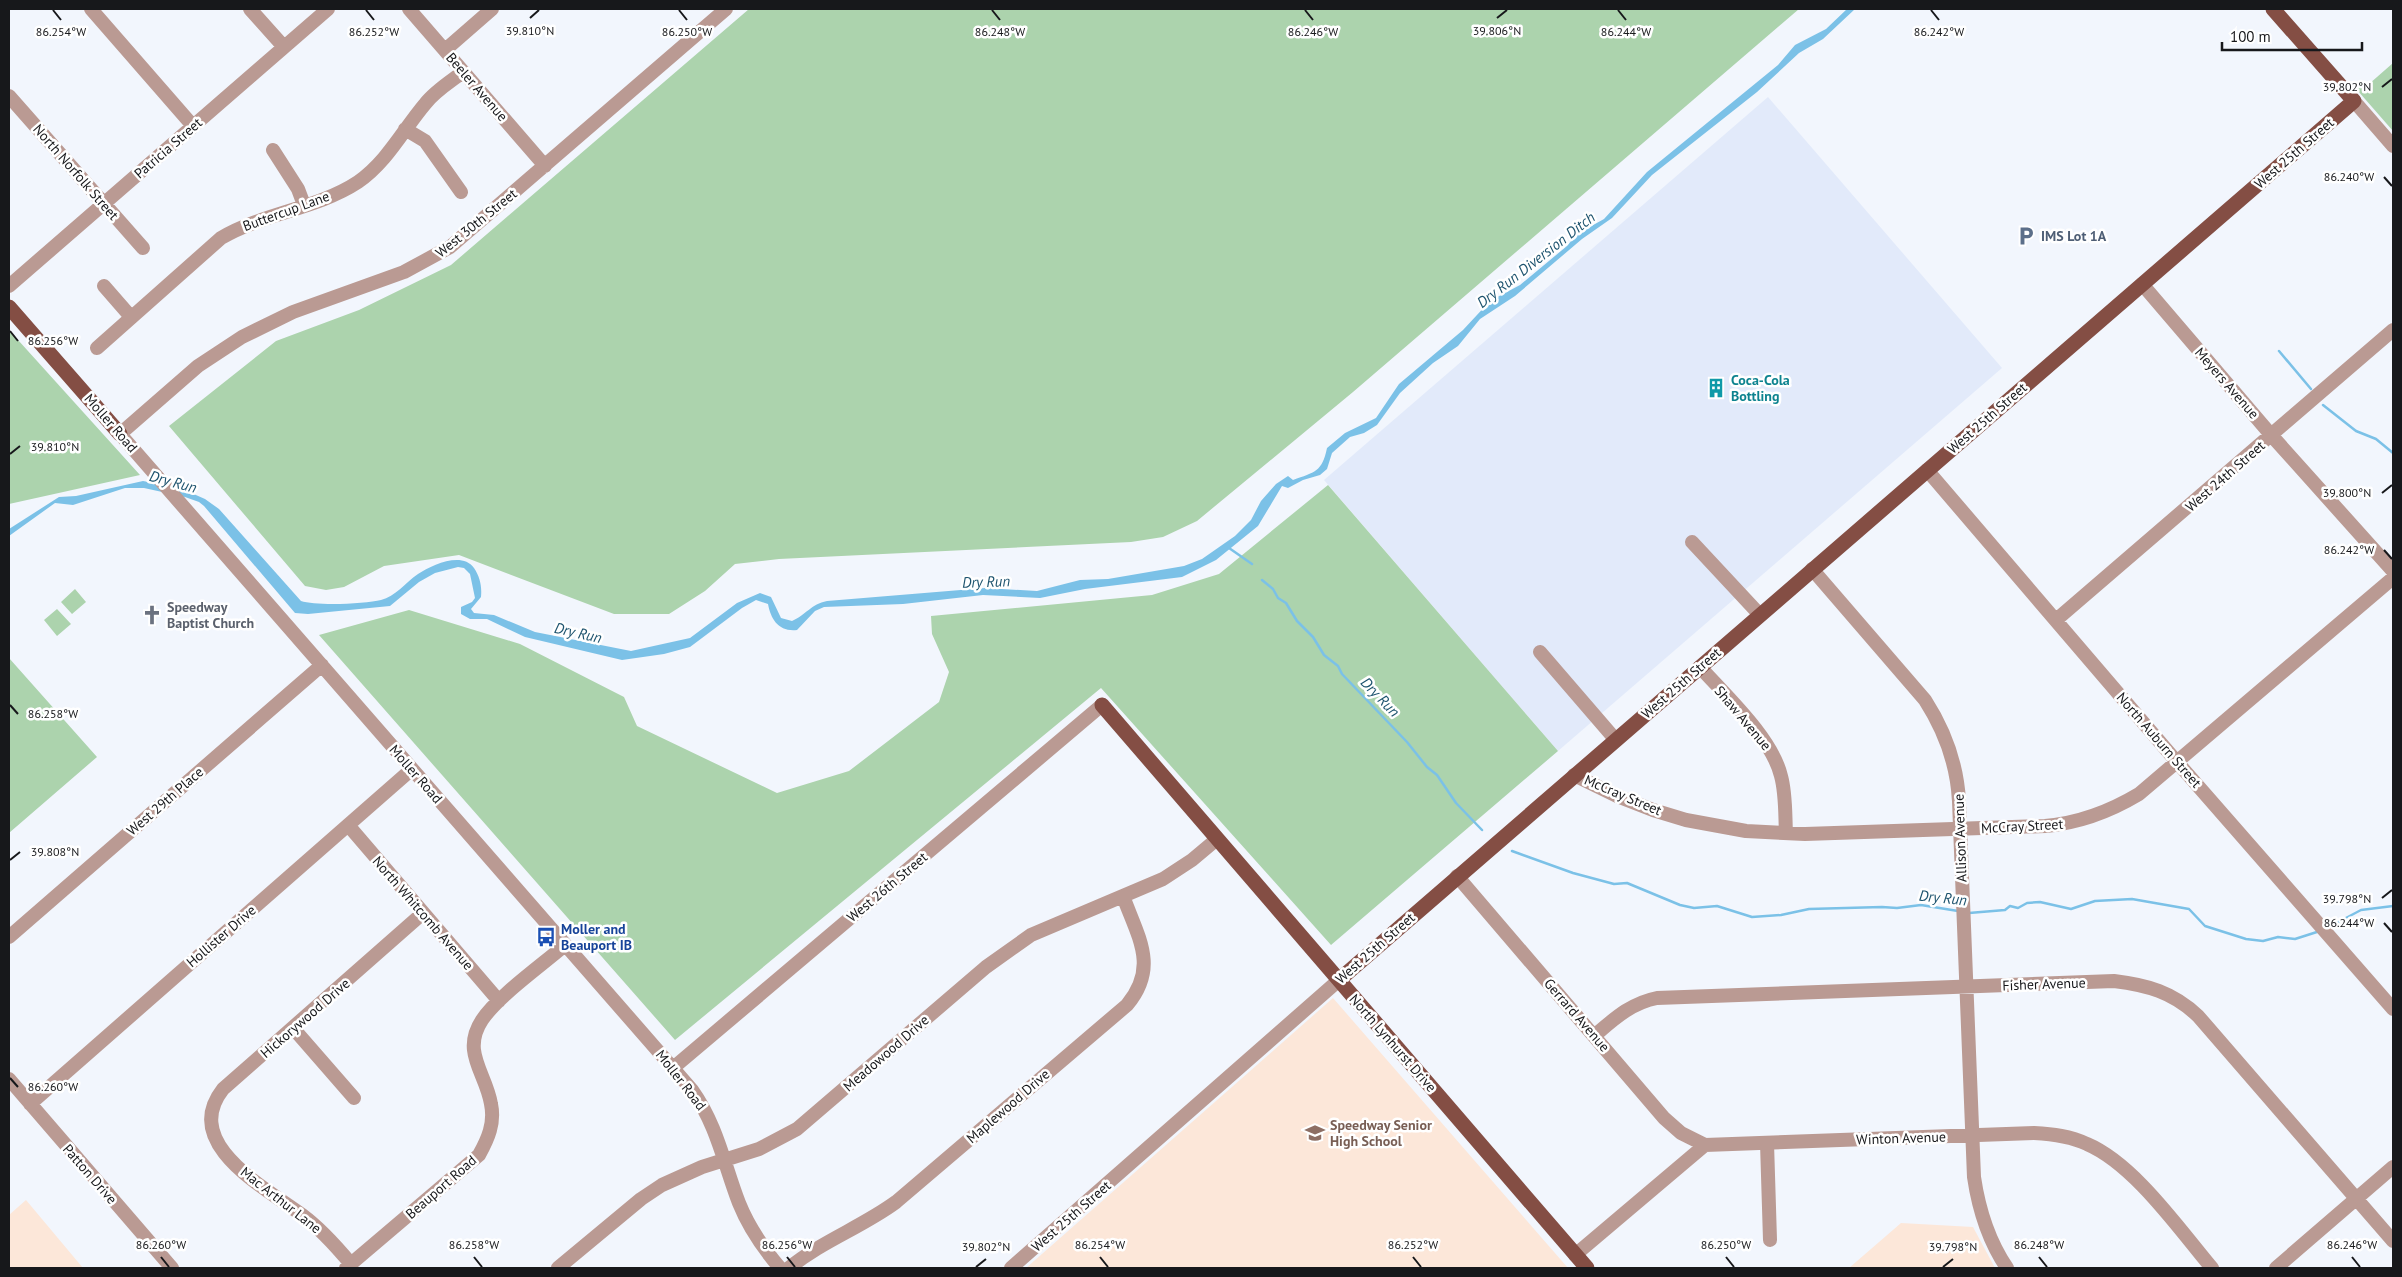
<svg xmlns="http://www.w3.org/2000/svg" width="2402" height="1277" viewBox="0 0 2402 1277" font-family="'PT Sans',sans-serif">
<rect width="100%" height="100%" fill="#f2f6fd"/>
<path fill="#e2eafa" d="M1768,97L2002,368L1558,751L1324,480Z"/>
<path fill="#fce7d9" d="M1333,998L1568,1268H1026Z
M26,1200L83,1268H9V1215Z
M1901,1223L1973,1227L1995,1268H1849Z"/>
<path fill="#acd3ad" d="M749,9H1799L1353,392L1197,521L1163,537L1131,542L779,559L735,564L705,591L669,614H614L459,555L384,566L344,587L326,590L305,586L169,426L276,341L359,310L451,265Z
M2393,63V131L2351,83L2355,82L2369,84Z
M9,330L140,475L9,504Z
M1328,485L1558,751L1331,945L1101,688L675,1040L319,635L409,610L520,644L624,697L637,726L777,793L849,771L939,702L949,672L932,634L931,616L1152,595L1219,574Z
M75,589L86,602L72,614L61,602Z
M57,609L71,624L57,636L44,620Z
M9,658L97,757L9,833Z"/>
<path fill="#7bc1e7" d="M1847,9H1855L1823,39L1799,53L1757,92L1652,175L1612,218L1582,239L1515,296L1480,319L1458,346L1433,363L1400,393L1377,425L1364,433L1350,437L1332,453L1327,469L1320,475L1303,480L1288,488L1282,486L1258,526L1216,560L1182,577L1085,589L1040,598L983,595L903,604L824,607L815,611L797,630C779,632 771,620 768,604L756,600L742,608L690,647L664,654L622,660L525,637L487,619H470L461,614V607L472,602L475,598L470,574L464,568L458,567L435,573L419,582L390,606L308,614L295,613L204,506L199,502L185,497L144,488H125L73,505L55,503L9,536V529L59,497L76,496L143,481L180,488L205,499L219,509L301,601C315,606 366,604 381,600C395,597 406,582 418,574C432,565 462,551 474,568C480,577 482,586 481,597L471,609L474,613L494,615L535,632L631,651L690,638L737,603L760,593L771,597L781,618L792,621C806,615 811,604 827,601L985,588L1037,591L1080,580L1108,579L1184,566L1202,559L1235,536L1251,520L1261,501L1276,484L1288,476L1293,480C1315,472 1322,472 1327,448L1345,433L1376,418L1399,384L1463,330L1490,301L1520,285L1567,246L1577,234L1604,219L1647,172L1778,65L1795,45L1826,29Z"/>
<g fill="none" stroke-linecap="round" stroke-linejoin="round">
<path stroke="#7bc1e7" stroke-width="2.5" d="M2279,351L2311,389
M2323,405L2356,431L2376,439L2393,453
M1229,548L1252,564
M1262,580L1273,589L1278,598L1286,603L1297,621L1313,637L1324,655L1338,666L1342,674L1407,742L1427,767L1437,775L1456,803L1482,830
M1512,851L1573,873L1614,884L1627,883L1680,905L1694,908L1717,906L1752,917L1781,915L1809,909L1882,907L1897,908L1921,905L1958,911
M1969,913L2005,910L2010,906L2018,908L2027,903L2040,902L2071,909L2095,901L2132,899L2189,909L2205,926L2246,939L2263,941L2278,937L2295,939L2320,931
M2327,928L2361,910L2393,906"/>
<path stroke="#ba9a93" stroke-width="14" d="M91,9L193,126
M250,9L284,47
M409,9L545,166
M726,9L450,247L404,272L293,312L242,337L198,366L120,434L692,1090C717,1125 724,1164 739,1203C749,1228 763,1248 780,1268
M445,50L492,9
M9,96L143,248
M2354,101L2393,146
M405,129L425,141L461,192
M273,150L298,189L304,205
M2142,284L2272,436L2393,571
M9,286L328,9
M104,286L131,317
M97,348L221,238C263,213 317,209 358,182C387,162 403,130 425,104C435,91 450,82 463,72
M1927,470L2177,762L2393,1009
M1692,542L1760,615
M1812,569L1925,700C1945,731 1957,764 1959,801L1974,1177C1979,1211 1988,1240 2007,1268
M2056,620L2393,330
M1540,652L1615,739
M1700,667C1726,696 1772,738 1781,776C1786,794 1785,815 1786,833
M1574,775L1617,796L1653,810L1686,820L1746,831L1805,834L2045,826C2080,823 2109,812 2139,794L2393,578
M348,825L499,1001
M1457,876L1664,1118L1681,1133L1705,1145
M9,937L322,665
M293,1028L354,1098
M1594,1036C1614,1019 1631,1003 1657,998L2114,981C2147,985 2173,992 2198,1016L2393,1241
M673,1068L1102,705
M9,1079L172,1268
M30,1104L412,769
M1767,1143L1770,1240
M1575,1255L1705,1145L2034,1133C2053,1134 2070,1136 2087,1144C2134,1164 2179,1229 2212,1268
M351,1264C336,1246 321,1229 302,1215C266,1188 180,1144 223,1089L423,913
M346,1268L479,1155C488,1139 495,1123 491,1104C486,1073 461,1052 482,1020C498,996 542,965 565,945
M558,1268L641,1199L662,1185L702,1167L759,1149L797,1129L986,967L1031,935L1163,879L1192,860L1217,839
M789,1268C822,1241 862,1227 896,1202L1127,1005C1159,967 1138,937 1123,896
M1011,1268L1339,980
M2276,1268L2393,1167"/>
<path stroke="#844e44" stroke-width="15" d="M9,307L120,434
M1102,705L1587,1268
M1339,980L2354,101L2273,9"/>
</g>
<path fill="none" stroke="#17181b" stroke-width="2" d="M53,10L61,20M366,10L374,20M679,10L687,20M992,10L1000,20M1305,10L1313,20M1618,10L1626,20M1931,10L1939,20M530,18L539,10M1497,18L1507,10M2382,87L2392,79M2384,177L2392,186M10,331L18,341M10,454L20,446M2382,493L2392,485M2384,550L2392,559M10,705L18,714M10,860L20,852M2382,898L2392,890M2384,923L2392,932M10,1078L18,1087M161,1257L169,1267M474,1257L482,1267M787,1257L795,1267M1100,1257L1108,1267M1413,1257L1421,1267M1726,1257L1734,1267M2039,1257L2047,1267M2352,1257L2360,1267M976,1267L986,1259M1943,1267L1953,1259"/>
<defs>
<symbol id="parking-bare" viewBox="-9 -9 18 18"><path d="M-3.5-5.5H1a3.5 3.5 0 0 1 0 7H-1V5.5H-3.5ZM-1-3.4V-.6H.8a1.4 1.4 0 0 0 0-2.8Z" fill="#5c6f8a" stroke="#fff" stroke-width="2.5" paint-order="stroke"/></symbol>
<symbol id="building-bare" viewBox="-9 -9 18 18"><path d="M-4-6H4V6H1V3H-1V6H-4ZM-2.5-4.3h1.7v1.8h-1.7ZM.8-4.3h1.7v1.8H.8ZM-2.5-1h1.7V.8h-1.7ZM.8-1h1.7V.8H.8Z" fill="#0f9aa8" stroke="#fff" stroke-width="2.5" paint-order="stroke"/></symbol>
<symbol id="church-bare" viewBox="-9 -9 18 18"><path d="M-1.2-6h2.4v3.5h3.3v2.4h-3.3V6h-2.4V-.1h-3.3v-2.4h3.3Z" fill="#6b7280" stroke="#fff" stroke-width="2.5" paint-order="stroke"/></symbol>
<symbol id="bus-bare" viewBox="-9 -9 18 18"><path d="M-5-6H5V4H4V6H2V4H-2V6H-4V4H-5ZM-3.5-4V0h7V-4ZM-3.5 1.2v1.5H-2V1.2ZM2 1.2v1.5H3.5V1.2Z" fill="#1a4fb4" stroke="#fff" stroke-width="2.5" paint-order="stroke"/></symbol>
<symbol id="school-bare" viewBox="-9 -9 18 18"><path d="M0-5L7-2L0 1L-7-2ZM-4 1L0 2.5L4 1V4Q0 6-4 4Z" fill="#8d6e63" stroke="#fff" stroke-width="2.5" paint-order="stroke"/></symbol>
</defs>
<g fill-rule="evenodd">
<use href="#parking-bare" x="2012" y="222" width="28" height="28"/>
<use href="#building-bare" x="1702" y="374" width="28" height="28"/>
<use href="#church-bare" x="138" y="601" width="28" height="28"/>
<use href="#bus-bare" x="532" y="923" width="28" height="28"/>
<use href="#school-bare" x="1301" y="1119" width="28" height="28"/>
</g>
<g text-anchor="middle" stroke-width="5" stroke-linejoin="round" paint-order="stroke">
<g font-size="14" fill="#17181b" stroke="#fff">
<text transform="translate(477 87) rotate(49)" y="5">Beeler Avenue</text>
<text transform="translate(168 148) rotate(-41)" y="5">Patricia Street</text>
<text transform="translate(2294 153) rotate(-41)" y="5">West 25th Street</text>
<text transform="translate(76 172) rotate(49)" y="5">North Norfolk Street</text>
<text transform="translate(286 211) rotate(-20)" y="5">Buttercup Lane</text>
<text transform="translate(476 223) rotate(-39)" y="5">West 30th Street</text>
<text transform="translate(2227 383) rotate(49)" y="5">Meyers Avenue</text>
<text transform="translate(1987 418) rotate(-41)" y="5">West 25th Street</text>
<text transform="translate(111 423) rotate(49)" y="5">Moller Road</text>
<text transform="translate(2225 476) rotate(-41)" y="5">West 24th Street</text>
<text transform="translate(1681 683) rotate(-41)" y="5">West 25th Street</text>
<text transform="translate(1743 718) rotate(50)" y="5">Shaw Avenue</text>
<text transform="translate(2159 740) rotate(49)" y="5">North Auburn Street</text>
<text transform="translate(416 774) rotate(49)" y="5">Moller Road</text>
<text transform="translate(1623 795) rotate(23)" y="5">McCray Street</text>
<text transform="translate(165 801) rotate(-41)" y="5">West 29th Place</text>
<text transform="translate(2022 826) rotate(-3)" y="5">McCray Street</text>
<text transform="translate(1960 838) rotate(-92)" y="5">Allison Avenue</text>
<text transform="translate(887 887) rotate(-40)" y="5">West 26th Street</text>
<text transform="translate(423 913) rotate(49)" y="5">North Whitcomb Avenue</text>
<text transform="translate(221 936) rotate(-41)" y="5">Hollister Drive</text>
<text transform="translate(1375 948) rotate(-41)" y="5">West 25th Street</text>
<text transform="translate(2044 984) rotate(-2)" y="5">Fisher Avenue</text>
<text transform="translate(1577 1015) rotate(49)" y="5">Gerrard Avenue</text>
<text transform="translate(305 1018) rotate(-41)" y="5">Hickorywood Drive</text>
<text transform="translate(1393 1043) rotate(49)" y="5">North Lynhurst Drive</text>
<text transform="translate(886 1053) rotate(-41)" y="5">Meadowood Drive</text>
<text transform="translate(681 1080) rotate(52)" y="5">Moller Road</text>
<text transform="translate(1008 1106) rotate(-41)" y="5">Maplewood Drive</text>
<text transform="translate(1901 1138) rotate(-2)" y="5">Winton Avenue</text>
<text transform="translate(90 1174) rotate(49)" y="5">Patton Drive</text>
<text transform="translate(441 1187) rotate(-41)" y="5">Beauport Road</text>
<text transform="translate(281 1200) rotate(38)" y="5">Mac Arthur Lane</text>
<text transform="translate(1071 1216) rotate(-41)" y="5">West 25th Street</text>
</g>
<g font-size="14" font-weight="bold" fill="#4e5e75" stroke="#fff" text-anchor="start">
<text x="2041" y="241">IMS Lot 1A</text>
</g>
<g font-size="14" font-weight="bold" fill="#0d838f" stroke="#fff" text-anchor="start">
<text x="1731" y="385">Coca-Cola<tspan x="1731" dy="16">Bottling</tspan></text>
</g>
<g font-size="14" font-weight="bold" fill="#5b616d" stroke="#fff" text-anchor="start">
<text x="167" y="612">Speedway<tspan x="167" dy="16">Baptist Church</tspan></text>
</g>
<g font-size="14" font-weight="bold" fill="#164399" stroke="#fff" text-anchor="start">
<text x="561" y="934">Moller and<tspan x="561" dy="16">Beauport IB</tspan></text>
</g>
<g font-size="14" font-weight="bold" fill="#785e54" stroke="#fff" text-anchor="start">
<text x="1330" y="1130">Speedway Senior<tspan x="1330" dy="16">High School</tspan></text>
</g>
<g font-size="15" font-style="italic" fill="#1d536e" stroke="#fff">
<text transform="translate(1536 260) rotate(-38)" y="5">Dry Run Diversion Ditch</text>
<text transform="translate(173 482) rotate(15)" y="5">Dry Run</text>
<text transform="translate(986 582) rotate(-2)" y="5">Dry Run</text>
<text transform="translate(578 633) rotate(13)" y="5">Dry Run</text>
<text transform="translate(1380 697) rotate(46)" y="5">Dry Run</text>
<text transform="translate(1943 898) rotate(6)" y="5">Dry Run</text>
</g>
</g>
<g font-size="12" text-anchor="middle" fill="#17181b" stroke="#fff" stroke-width="5" stroke-linejoin="round" paint-order="stroke">
<text x="530" y="35">39.810°N</text>
<text x="1497" y="35">39.806°N</text>
<text x="61" y="36">86.254°W</text>
<text x="374" y="36">86.252°W</text>
<text x="687" y="36">86.250°W</text>
<text x="1000" y="36">86.248°W</text>
<text x="1313" y="36">86.246°W</text>
<text x="1626" y="36">86.244°W</text>
<text x="1939" y="36">86.242°W</text>
<text x="2347" y="91">39.802°N</text>
<text x="2349" y="181">86.240°W</text>
<text x="53" y="345">86.256°W</text>
<text x="55" y="451">39.810°N</text>
<text x="2347" y="497">39.800°N</text>
<text x="2349" y="554">86.242°W</text>
<text x="53" y="718">86.258°W</text>
<text x="55" y="856">39.808°N</text>
<text x="2347" y="903">39.798°N</text>
<text x="2349" y="927">86.244°W</text>
<text x="53" y="1091">86.260°W</text>
<text x="161" y="1249">86.260°W</text>
<text x="474" y="1249">86.258°W</text>
<text x="787" y="1249">86.256°W</text>
<text x="1100" y="1249">86.254°W</text>
<text x="1413" y="1249">86.252°W</text>
<text x="1726" y="1249">86.250°W</text>
<text x="2039" y="1249">86.248°W</text>
<text x="2352" y="1249">86.246°W</text>
<text x="986" y="1251">39.802°N</text>
<text x="1953" y="1251">39.798°N</text>
</g>
<rect width="2402" height="1277" fill="none" stroke="#17181b" stroke-width="20"/>
<path d="M2222 42v8h140v-8" fill="none" stroke="#17181b" stroke-width="2.5"/>
<text x="2230" y="42" font-size="15" fill="#17181b" stroke="#ffffff" stroke-width="4" paint-order="stroke">100 m</text>
</svg>
